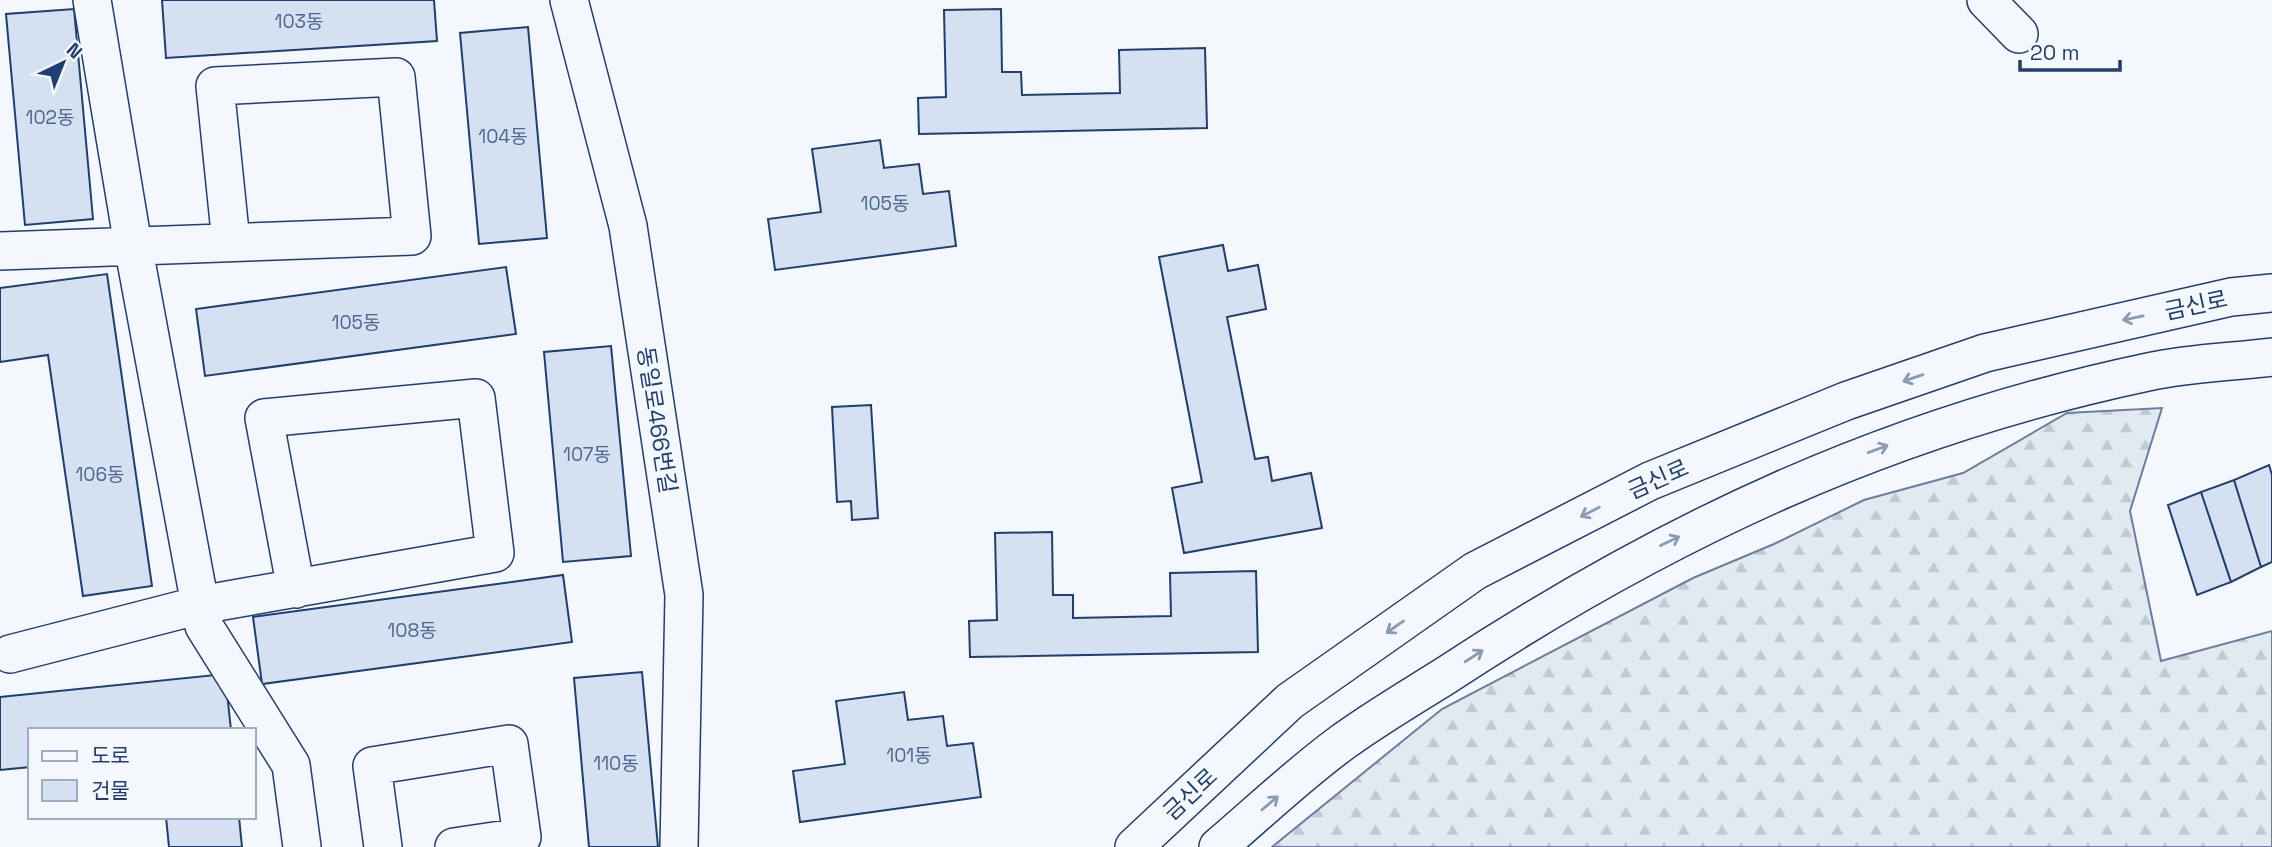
<svg xmlns="http://www.w3.org/2000/svg" width="2272" height="847" viewBox="0 0 2272 847" font-family="'Space Grotesk','Noto Sans KR',sans-serif">
<defs>
<pattern id="forest-firs" width="22" height="20" patternUnits="userSpaceOnUse" patternTransform="scale(1.75)"><rect width="22" height="20" fill="#e3e9f0"/><path d="M5 1l3.5 6h-7zM16 11l3.5 6h-7z" fill="#c2c9d1"/></pattern>
</defs>
<rect width="100%" height="100%" fill="#f4f7fb"/>
<path fill="url(#forest-firs)" stroke="#687fa3" stroke-width="2" d="M2162,408L2130,511L2161,661L2272,631V847H1272L1442,709L1693,578L1774,544L1864,500L1963,473L2067,413Z"/>
<path fill="#d5e0f0" stroke="#1d3f73" stroke-width="2" d="M162,0H434L437,41L166,58Z
M74,9L93,219L25,225L6,14Z
M1001,9L1002,72H1021L1022,95L1120,93L1119,50L1205,48L1207,128L919,134L918,98L946,97L944,10Z
M528,27L547,238L479,244L460,33Z
M880,140L884,168L919,164L923,194L949,191L956,246L775,270L768,219L821,212L812,149Z
M1223,245L1228,271L1258,265L1266,309L1227,317L1255,459L1268,457L1272,481L1311,473L1322,528L1184,553L1172,488L1202,482L1159,257Z
M506,267L516,334L205,376L196,309Z
M107,274L152,586L83,596L48,355L0,362V288Z
M611,346L631,556L563,562L544,352Z
M871,405L878,518L852,520L851,501L837,502L832,407Z
M2269,465L2272,475V562L2261,567L2234,480Z
M2234,480L2261,567L2231,582L2201,492Z
M2201,492L2231,582L2197,595L2168,505Z
M1052,532L1053,595H1073V618L1171,616L1170,573L1256,571L1258,652L970,657L969,621L997,620L995,533Z
M563,575L572,642L262,684L253,617Z
M642,672L658,847H589L574,678Z
M225,674L231,730H30V767L0,770V697Z
M904,692L908,720L943,716L947,746L973,743L981,797L800,822L793,771L845,764L836,701Z
M166,817H239L242,847H169Z"/>
<g fill="none" stroke-linecap="round" stroke-linejoin="round">
<defs>
<path id="minor" d="M92,0L133,245L204,626L291,765L302,847
M569,0L628,226L684,595L679,847
M1986,0L2019,34
M0,251L412,236L396,77L215,86L231,242
M10,654L200,605L495,553L476,398L264,418L296,589
M383,847L372,766L509,744L522,837L454,847
M1134,847L1290,701L1475,571L1650,481L1846,401L1985,353L2231,297L2272,293
M1218,847C1258,813 1298,775 1340,744C1374,719 1410,698 1445,676C1667,530 1887,427 2148,372C2188,363 2231,362 2272,357"/>
</defs>
<use href="#minor" stroke="#1d3f73" stroke-width="40"/>
<use href="#minor" stroke="#f4f7fb" stroke-width="37"/>
</g>
<defs><path id="oneway-shaft" d="M-6 0H5M1.5-3L5.5 0L1.5 3" fill="none" stroke-width="1.6" stroke-linecap="round" stroke-linejoin="round" transform="scale(1.75)"/></defs>
<g stroke="#889bb7">
<use href="#oneway-shaft" transform="translate(2133 318) rotate(168)"/>
<use href="#oneway-shaft" transform="translate(1913 378) rotate(161)"/>
<use href="#oneway-shaft" transform="translate(1878 449) rotate(-20)"/>
<use href="#oneway-shaft" transform="translate(1590 512) rotate(153)"/>
<use href="#oneway-shaft" transform="translate(1670 541) rotate(-26)"/>
<use href="#oneway-shaft" transform="translate(1395 627) rotate(145)"/>
<use href="#oneway-shaft" transform="translate(1474 656) rotate(-33)"/>
<use href="#oneway-shaft" transform="translate(1270 803) rotate(-40)"/>
</g>
<g text-anchor="middle" stroke-width="5" stroke-linejoin="round" paint-order="stroke">
<g font-size="19" fill="#4b6792">
<text x="299" y="28">103동</text>
<text x="50" y="124">102동</text>
<text x="503" y="143">104동</text>
<text x="885" y="210">105동</text>
<text x="356" y="329">105동</text>
<text x="587" y="461">107동</text>
<text x="100" y="481">106동</text>
<text x="412" y="637">108동</text>
<text x="909" y="762">101동</text>
<text x="616" y="770">110동</text>
</g>
<g font-size="23" fill="#1d3f73" stroke="#f4f7fb">
<text transform="translate(2196 305) rotate(-12)" y="8">금신로</text>
<text transform="translate(657 420) rotate(81)" y="8">동일로466번길</text>
<text transform="translate(1658 479) rotate(-24)" y="8">금신로</text>
<text transform="translate(1190 794) rotate(-43)" y="8">금신로</text>
</g>
</g>
<rect x="28" y="728" width="228" height="91" fill="#f4f7fb" stroke="#9eadc5" stroke-width="2"/>
<rect x="42" y="751" width="35" height="10" fill="#f4f7fb" stroke="#9eadc5" stroke-width="2"/>
<text x="91" y="763" font-size="21" fill="#1d3f73">도로</text>
<rect x="42" y="780" width="35" height="21" fill="#d5e0f0" stroke="#9eadc5" stroke-width="2"/>
<text x="91" y="798" font-size="21" fill="#1d3f73">건물</text>
<g transform="translate(63 63) rotate(43)" stroke="#f4f7fb" stroke-width="5" paint-order="stroke">
<path d="M0-5L12 26L0 18L-12 26Z" fill="#1d3f73"/>
<text y="-10" font-size="19" font-weight="bold" text-anchor="middle" fill="#1d3f73">N</text>
</g>
<path d="M2020 60v10h100v-10" fill="none" stroke="#1d3f73" stroke-width="3.5"/>
<text x="2030" y="60" font-size="21" fill="#1d3f73" stroke="#f4f7fb" stroke-width="5" paint-order="stroke">20 m</text>
</svg>
